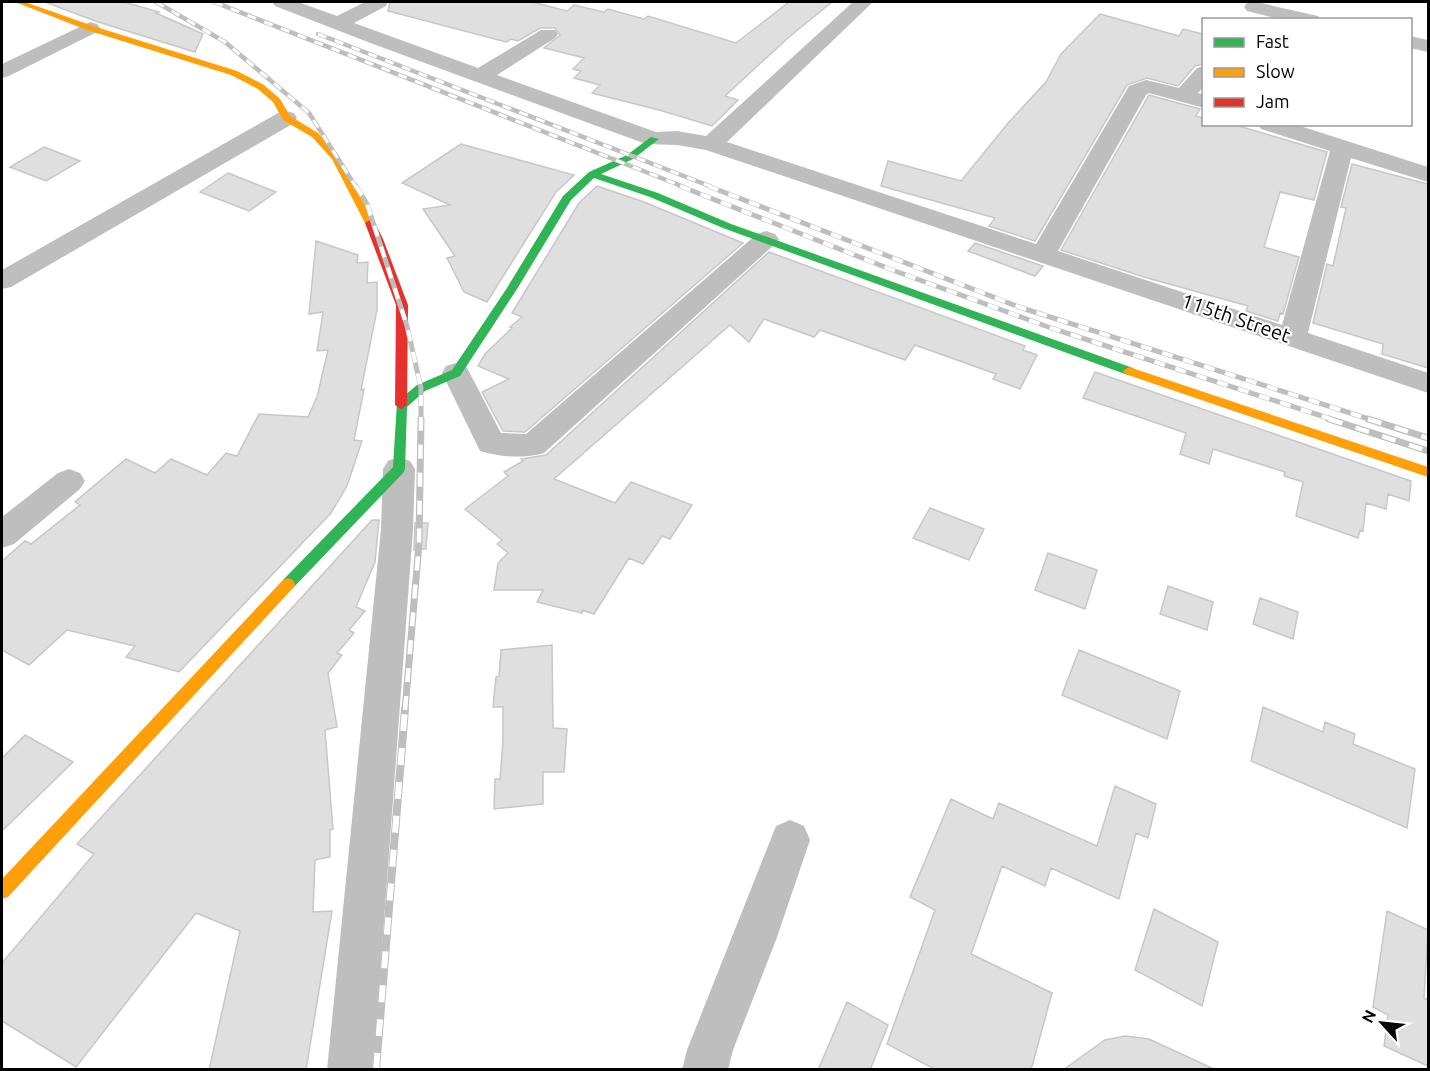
<svg xmlns="http://www.w3.org/2000/svg" width="1430" height="1071" viewBox="0 0 1430 1071" font-family="Ubuntu,sans-serif">
<rect width="100%" height="100%" fill="#fff"/>
<path fill="#dfdfdf" stroke="#c7c7c7" stroke-width="1.5" d="M45,2H124L159,12L156,13L203,34L195,52L98,22Z
M390,2H532L567,11L574,5L604,12L608,9L644,19L648,16L736,43L789,2H832L789,37L725,96L738,100L712,126L659,110L592,93L600,85L574,78L581,71L573,69L584,58L544,48L560,35L555,28H540L518,41L511,39L506,42L388,11Z
M1100,14L1179,36L1183,29L1203,34V64L1195,66L1178,86L1147,78L1127,85L1035,241L989,226L995,218L881,186L888,161L961,181L1009,122L1046,82L1061,54Z
M1149,95L1200,109L1196,116L1203,118V124H1232L1327,152L1314,200L1280,192L1264,247L1299,257L1283,314L1280,313L1278,321L1246,311L1248,306L1144,277L1061,250Z
M461,144L574,175L556,192L487,302L464,292L447,258L455,256L423,209L450,205L402,183Z
M44,147L80,161L46,181L10,167Z
M1352,164L1428,184V368L1382,354L1383,344L1313,323L1327,264L1333,266L1346,208L1341,207Z
M228,173L276,192L249,211L200,192Z
M597,186L644,202L743,243L525,432L503,431L482,392L509,379L478,366L485,354L512,328L510,327L522,317L512,313L579,203Z
M316,241L358,255L357,263L368,262L367,283L377,282V310L361,390L364,389L354,440L362,441L347,486L331,513L179,672L126,657L135,646L67,630L29,665L2,650V561L25,541L31,544L80,505L75,502L126,459L155,473L171,459L207,475L226,453L237,456L259,414L308,417L317,397L328,350L317,351L323,312L309,314Z
M975,243L1043,266L1035,276L968,251Z
M769,252L1025,346L1023,350L1037,355L1020,389L993,379L996,374L915,345L905,360L820,330L814,337L764,319L749,342L730,325L554,479L615,503L631,482L692,505L670,539L662,536L643,564L629,558L594,614L582,610V613L537,602L543,590H494L498,563L508,553L497,544L502,540L465,509L508,476L504,472L523,461L521,459L546,455Z
M1095,372L1411,481L1409,501L1388,494L1386,509L1366,503L1363,531L1360,530L1358,538L1296,516L1303,482L1284,476L1285,472L1213,449L1209,464L1180,454L1186,433L1083,398Z
M930,508L984,529L969,560L913,538Z
M372,520H379L375,562L356,607L365,611L349,630L354,633L337,653L342,655L328,673L337,727L325,730L333,829L330,830V857L315,860L313,912L332,911L306,1070H209L240,931L196,913L76,1067L2,1021V963L94,854L77,844Z
M415,523H428L426,549L414,550Z
M1048,553L1097,570L1085,609L1035,590Z
M1168,586L1213,602L1207,630L1160,614Z
M1260,598L1298,612L1293,639L1253,624Z
M552,645L553,728L567,729L564,772H543V804L494,809L495,779H500L503,741V707H493L496,677L499,676L501,650Z
M1079,650L1180,691L1167,739L1062,695Z
M1263,707L1323,732L1325,722L1355,734L1353,744L1415,769L1407,828L1251,761Z
M25,735L73,762L2,831V758Z
M1115,786L1156,804L1148,838L1136,833L1119,899L1051,868L1045,886L1002,866L971,954L1052,993L1031,1070H936L887,1044L935,910L910,897L951,799L993,819L999,803L1097,846Z
M1154,909L1218,942L1202,1006L1135,970Z
M1387,911L1428,930L1424,998L1428,1000V1066L1384,1046L1388,1015L1373,1007Z
M847,1002L888,1025L870,1070H818Z
M1125,1036L1149,1039L1216,1070H1063L1105,1040Z"/>
<g fill="none" stroke-linecap="round" stroke-linejoin="round">
<path fill="#bebebe" fill-rule="evenodd" d="M272,2H298L337,16L365,2H388L386,6L354,23L478,68L541,30H555L558,34L555,38L497,75L656,132L677,131L706,136L853,2H873L727,142L1036,244L1129,86L1146,80L1179,88L1197,68L1204,66V86L1198,93L1204,95V108L1149,93L1146,95L1058,251L1282,325L1330,151L1261,129L1258,124H1294L1428,167V182L1351,158L1308,333L1428,373V393L706,150L677,145L646,144L373,44L275,6Z
M1256,2L1318,16L1321,20H1283L1247,11L1244,7L1247,3Z
M90,22L97,24L100,28L97,32L9,76L2,78V64Z
M1410,36L1428,40V52L1410,48Z
M286,111L294,113L297,118L294,123L11,287L2,289V270L278,113Z
M766,231L775,234L779,239L775,244L544,453C522,459 501,457 480,451L442,373L446,366L456,363L466,366L501,433L526,434L757,234Z
M399,457L410,461L415,469L413,529L373,1070H327L381,529L383,469L388,461Z
M69,469L80,473L85,481L80,489L14,544L2,548V517L58,473Z
M790,820L804,826L810,840L776,940L733,1050L728,1070H682L687,1050L776,826Z"/>
<path fill="#30b455" fill-rule="evenodd" d="M651,137L659,139L633,159L601,174L658,193L731,224L1133,368L1135,371L1129,375L1125,374L723,228L650,197L594,178L571,200L517,289L460,376L425,391L407,407L405,469L404,472L293,588H283L281,584L283,580L393,467L397,402L417,385L452,370L507,288L563,196L589,172L627,155Z"/>
<path fill="#ff9f0a" fill-rule="evenodd" d="M15,2H25L93,26L237,71L264,85L280,99L290,116L318,133L339,156L375,223L370,226L365,223L332,159L312,137L283,120L273,102L258,89L231,75L87,30Z
M1129,367L1428,467V477L1125,374L1123,371Z
M288,578L293,580L295,584L293,588L8,897L2,899V879L283,580Z"/>
<path fill="#e5322d" fill-rule="evenodd" d="M370,220L374,221L383,239L408,305L407,405L401,409L395,405L396,305L365,223Z"/>
<defs>
<path id="rail-far3" d="M156,2L225,42L309,113L356,187
M214,2L684,187
M318,34L712,187"/>
<path id="rail-far2" d="M356,186L367,204L407,326L421,388V420
M680,186L895,271L1051,328L1334,420
M708,186L1019,307L1372,420"/>
<path id="rail-far1" d="M1329,419L1428,451
M1368,419L1428,438
M405,710L419,543L421,419"/>
<path id="rail" d="M376,1070L405,709"/>
</defs>
<use href="#rail-far3" stroke="#bebebe" stroke-width="4.5"/>
<use href="#rail-far2" stroke="#bebebe" stroke-width="5"/>
<use href="#rail-far1" stroke="#bebebe" stroke-width="7"/>
<use href="#rail" stroke="#bebebe" stroke-width="8"/>
<use href="#rail-far3" stroke="#fff" stroke-width="3" stroke-dasharray="9" stroke-linecap="butt"/>
<use href="#rail-far2" stroke="#fff" stroke-width="4" stroke-dasharray="11" stroke-linecap="butt"/>
<use href="#rail-far1" stroke="#fff" stroke-width="4.5" stroke-dasharray="14" stroke-linecap="butt"/>
<use href="#rail" stroke="#fff" stroke-width="6" stroke-dasharray="17" stroke-linecap="butt"/>
</g>
<g text-anchor="middle" stroke-width="4.5" stroke-linejoin="round" paint-order="stroke">
<g font-size="20" fill="#000" stroke="#fff">
<text transform="translate(1236 318) rotate(19)" y="7">115th Street</text>
</g>
</g>
<rect width="1430" height="1071" fill="none" stroke="#000000" stroke-width="6"/>
<rect x="1202" y="18" width="210" height="108" fill="#ffffff" stroke="#999999" stroke-width="1.5"/>
<rect x="1214" y="38" width="30" height="9" fill="#30b455" stroke="#999999" stroke-width="1.5"/>
<text x="1256" y="48" font-size="18" fill="#000000">Fast</text>
<rect x="1214" y="68" width="30" height="9" fill="#ff9f0a" stroke="#999999" stroke-width="1.5"/>
<text x="1256" y="78" font-size="18" fill="#000000">Slow</text>
<rect x="1214" y="98" width="30" height="9" fill="#e5322d" stroke="#999999" stroke-width="1.5"/>
<text x="1256" y="108" font-size="18" fill="#000000">Jam</text>
<g transform="translate(1382 1023) rotate(297)" stroke="#ffffff" stroke-width="4.5" paint-order="stroke">
<path d="M0-4.5L10 22L0 15L-10 22Z" fill="#000000"/>
<text y="-9" font-size="16" font-weight="bold" text-anchor="middle" fill="#000000">N</text>
</g>
</svg>
